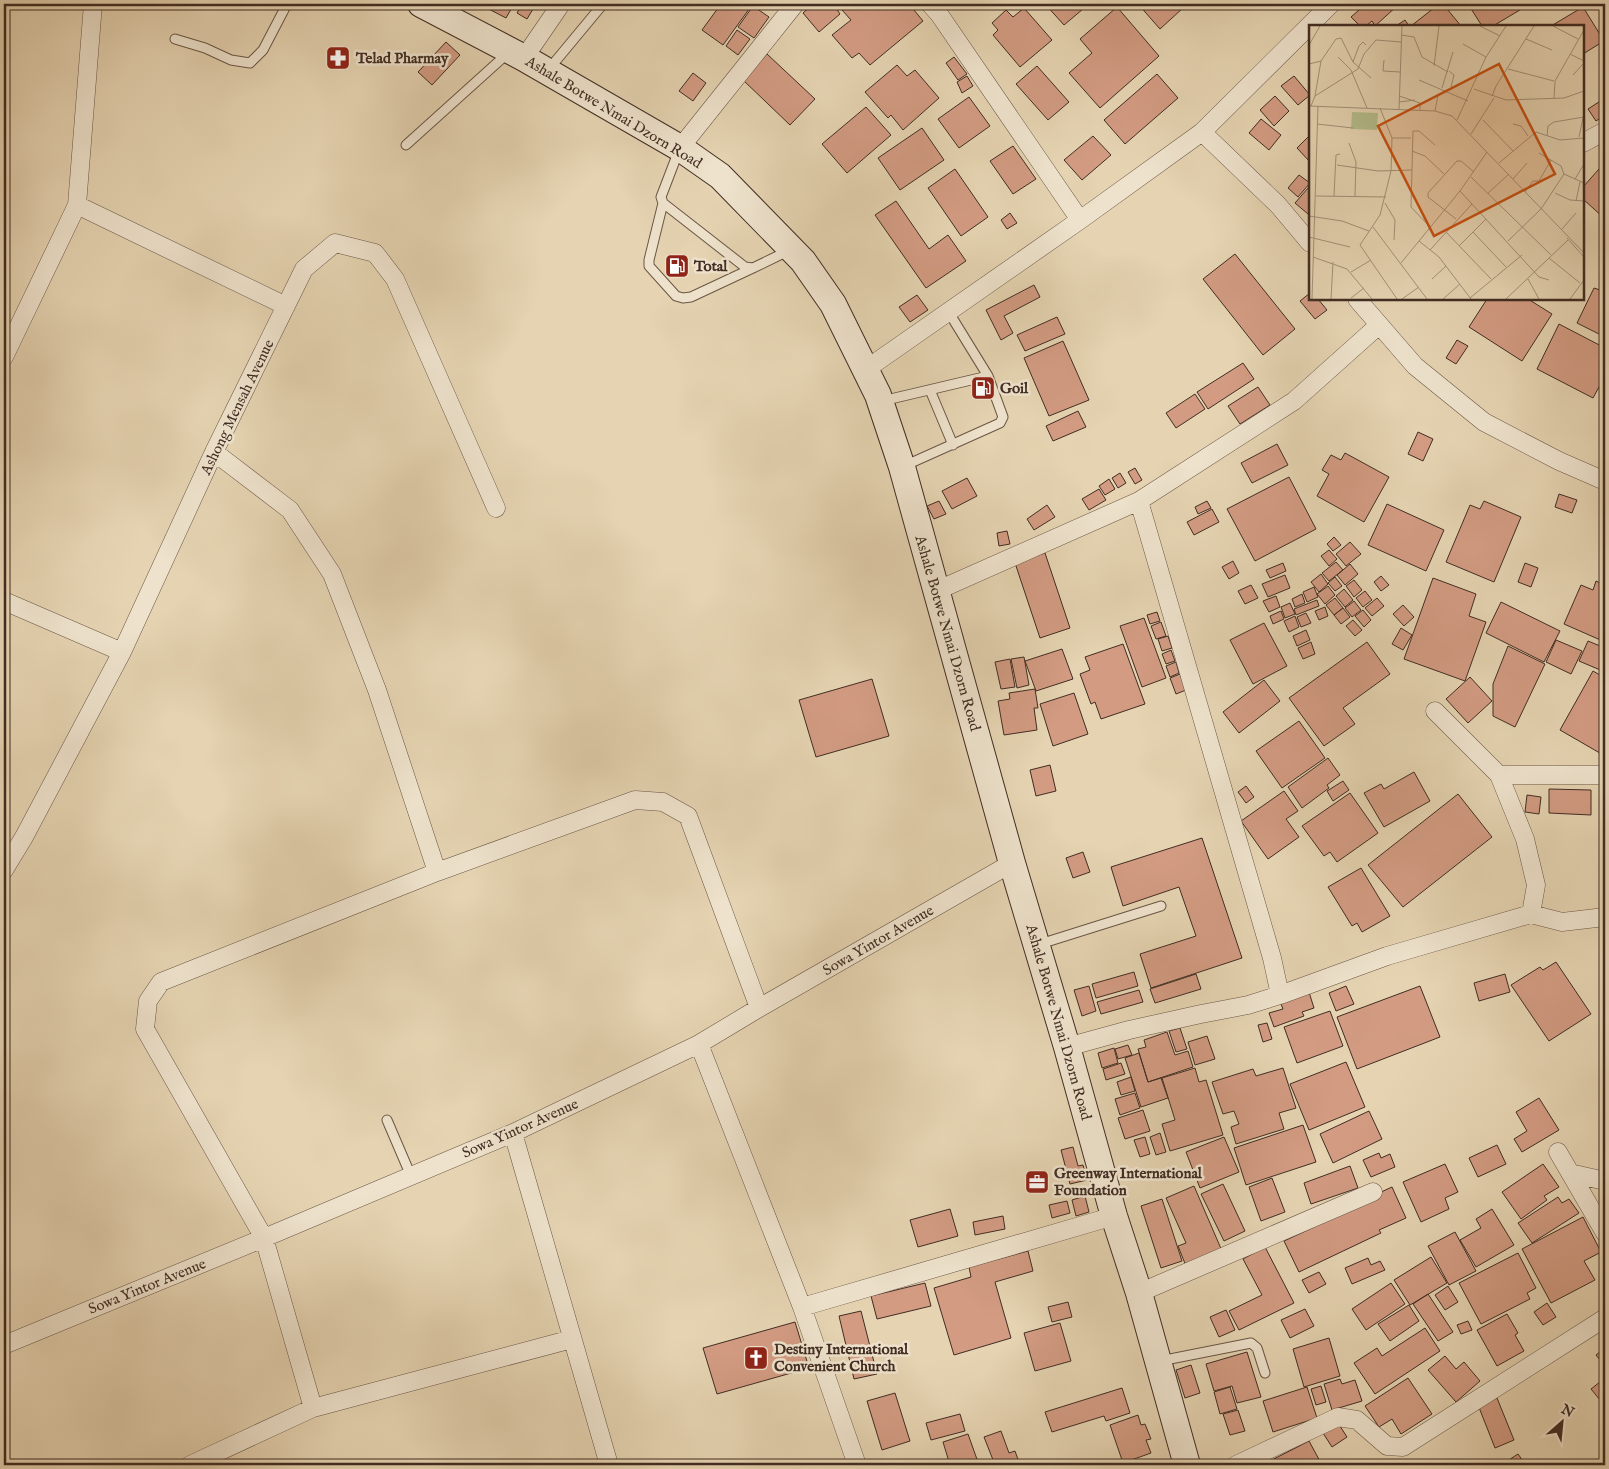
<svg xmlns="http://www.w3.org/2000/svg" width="1609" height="1469" viewBox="0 0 1609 1469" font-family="'IM FELL English',serif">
<rect width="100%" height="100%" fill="#e5d3b1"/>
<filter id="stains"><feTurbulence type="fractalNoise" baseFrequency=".004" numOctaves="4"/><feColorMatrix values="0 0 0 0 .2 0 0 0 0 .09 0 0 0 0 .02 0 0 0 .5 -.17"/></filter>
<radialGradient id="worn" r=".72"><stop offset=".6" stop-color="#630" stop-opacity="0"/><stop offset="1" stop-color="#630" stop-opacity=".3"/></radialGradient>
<path fill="#d29b82" stroke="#412d23" d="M484,4H514L506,18L483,6Z
M522,4H536L527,19L517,13Z
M721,4L752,5L723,45L702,30Z
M813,4H841L836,8L840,14L819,32L803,13Z
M849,4H909L923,21L870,65L859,53L852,58L832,35L851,20L842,10Z
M1045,4H1089L1064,25Z
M1138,4H1180L1183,8L1160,29Z
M1366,4H1395L1397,6L1375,26L1372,21L1366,26H1360L1351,17Z
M1439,4H1443L1461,26H1411Z
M1468,4H1530L1493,26H1482Z
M753,6L769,17L754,38L738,27Z
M1117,7L1159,56L1100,108L1069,73L1092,53L1080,39Z
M1583,7L1604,41L1583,54V26H1551Z
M1024,8L1052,40L1020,67L993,35L998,30L992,23L1006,10L1013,17Z
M1405,20L1409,26H1396Z
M737,30L750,39L738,55L726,46Z
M446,42L460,55L432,85L418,72Z
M767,54L815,99L790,125L743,80Z
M954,57L967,74L958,80L946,63Z
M897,65L907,76L915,70L939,98L903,130L891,115L888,118L865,92Z
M1037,66L1069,102L1048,120L1016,84Z
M693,73L706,83L693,101L679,91Z
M1157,74L1178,98L1125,144L1104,120Z
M967,76L973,86L962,93L957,82Z
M1294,76L1310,95L1298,105L1281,86Z
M1275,96L1289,111L1274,126L1260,110Z
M969,97L990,126L959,148L938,119Z
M1605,98V115L1596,121L1588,109Z
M866,107L891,135L847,173L822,144Z
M1261,119L1281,135L1269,150L1249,133Z
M922,128L944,160L900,190L878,158Z
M1310,135V162L1297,148Z
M1093,136L1111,155L1082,180L1064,160Z
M1013,146L1036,179L1013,194L990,161Z
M955,169L988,217L961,236L928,188Z
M1599,169L1605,174V219L1583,199V187Z
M1299,175L1310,183L1298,197L1288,188Z
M1308,188L1310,190V211L1308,214L1295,203Z
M896,201L929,249L948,235L966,261L926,288L875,215Z
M1010,213L1017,223L1007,229L1001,220Z
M1235,254L1295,329L1263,355L1203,279Z
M1605,279V337L1577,323L1594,288L1600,290Z
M1034,285L1040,297L1004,316L1013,333L1001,340L986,310Z
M1310,293V299H1318L1327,310L1315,319L1300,301Z
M917,295L928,310L910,322L899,307Z
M1487,299H1528L1552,314L1522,361L1469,327Z
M1057,317L1065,334L1025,351L1017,335Z
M1559,324L1605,348V388L1600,385L1593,398L1537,369Z
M1457,340L1468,346L1456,364L1446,358Z
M1063,341L1089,400L1049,416L1024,358Z
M1243,363L1254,379L1208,409L1197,392Z
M1258,387L1270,405L1240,424L1228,406Z
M1195,394L1205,409L1176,428L1166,413Z
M1078,411L1086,427L1053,441L1046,426Z
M1418,432L1433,439L1423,461L1408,454Z
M1277,444L1288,465L1252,483L1241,463Z
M1345,453L1389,477L1364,522L1317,496L1329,474L1322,470L1331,455L1341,460Z
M1135,468L1142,480L1135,484L1128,472Z
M1120,473L1126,483L1118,488L1112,478Z
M1289,477L1316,529L1255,561L1227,509Z
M967,478L977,496L952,509L942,491Z
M1109,479L1115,489L1105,495L1099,486Z
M1099,489L1106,500L1089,510L1082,499Z
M1559,494L1577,500L1572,513L1555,507Z
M939,501L946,514L934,519L927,506Z
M1207,501L1211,508L1198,514L1195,507Z
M1484,501L1521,517L1494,582L1446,562L1470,505L1480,509Z
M1387,504L1444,530L1426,571L1368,545Z
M1047,505L1055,517L1034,530L1027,519Z
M1212,509L1219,522L1194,535L1187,522Z
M1007,531L1010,544L999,546L997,533Z
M1334,537L1341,545L1333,551L1327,544Z
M1350,542L1361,554L1346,566L1336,554Z
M1329,550L1337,559L1329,566L1321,556Z
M1045,553L1070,628L1040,638L1015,563Z
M1233,561L1239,573L1229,579L1222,567Z
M1336,562L1343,570L1329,581L1322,573Z
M1283,563L1286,571L1270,578L1266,570Z
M1525,563L1538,568L1531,587L1518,582Z
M1350,564L1358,574L1345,585L1337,575Z
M1321,574L1328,584L1319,592L1311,582Z
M1285,575L1290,588L1268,597L1262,584Z
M1381,576L1389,585L1381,591L1374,582Z
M1335,577L1342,586L1335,591L1328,583Z
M1433,578L1476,594L1469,616L1486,622L1465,681L1404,659Z
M1354,580L1362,590L1354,597L1346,586Z
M1596,581L1605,585V642L1564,624L1581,585L1593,590Z
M1251,585L1258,598L1245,604L1238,591Z
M1328,586L1335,595L1325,604L1317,594Z
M1314,587L1318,597L1307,602L1303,592Z
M1344,589L1353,600L1345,607L1336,596Z
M1365,591L1372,600L1363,607L1356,598Z
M1302,594L1305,603L1295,607L1292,599Z
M1276,596L1280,607L1269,612L1263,601Z
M1335,598L1343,608L1334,615L1326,605Z
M1377,598L1384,606L1372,616L1365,608Z
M1317,600L1319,606L1296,615L1294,609Z
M1354,601L1361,610L1352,617L1345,608Z
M1501,602L1560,631L1544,662L1486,633Z
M1290,603L1295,614L1285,618L1281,607Z
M1403,605L1414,617L1404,626L1393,614Z
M1325,607L1328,616L1319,620L1315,611Z
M1343,608L1350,617L1341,624L1334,615Z
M1363,610L1371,620L1364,627L1355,616Z
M1281,611L1284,619L1273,624L1270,616Z
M1157,612L1160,621L1150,624L1147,615Z
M1306,613L1311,623L1301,627L1297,617Z
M1295,616L1299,627L1289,632L1284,621Z
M1144,618L1166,678L1142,687L1120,626Z
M1353,620L1362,630L1355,636L1346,626Z
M1161,622L1166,636L1156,639L1151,626Z
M1264,623L1287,666L1253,684L1230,640Z
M1401,628L1412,635L1403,650L1392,644Z
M1306,630L1310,640L1297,646L1293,636Z
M1168,636L1172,648L1162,651L1158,639Z
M1556,640L1582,651L1571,674L1546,662Z
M1588,641L1605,648V672L1579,661Z
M1311,642L1315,654L1303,659L1298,648Z
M1367,642L1390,674L1343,708L1355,724L1324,746L1289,698Z
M1123,644L1145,704L1101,719L1095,702L1091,704L1080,674L1090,670L1085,657Z
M1508,646L1545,664L1515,727L1493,716V684Z
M1062,649L1073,679L1036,691L1025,661Z
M1171,650L1175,661L1166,664L1162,654Z
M1024,657L1029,685L1017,688L1011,659Z
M1010,659L1015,687L1001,689L995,662Z
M1176,662L1179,673L1170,677L1166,666Z
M1593,671L1605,678V756L1560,730Z
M1180,674L1186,690L1176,694L1170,678Z
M1470,677L1492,701L1468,723L1446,699Z
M872,679L889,736L816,757L799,700Z
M1264,680L1280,701L1239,733L1223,712Z
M1035,689L1038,708H1034L1037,730L1004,735L998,701L1010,699L1009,693Z
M1074,693L1088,734L1053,746L1040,704Z
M1299,721L1325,758L1282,788L1256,751Z
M1328,758L1340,775L1327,785L1329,788L1302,808L1288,787Z
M1050,765L1056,791L1036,796L1030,770Z
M1414,772L1430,801L1384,827L1364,793L1381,784L1384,789Z
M1343,781L1349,790L1333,801L1327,791Z
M1246,786L1254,797L1246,803L1238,792Z
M1549,789L1591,790V815L1549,813Z
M1284,791L1298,811L1286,819L1299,837L1268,859L1241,821Z
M1350,793L1378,833L1337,862L1330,852L1324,856L1302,826Z
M1458,794L1492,837L1403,907L1368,865Z
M1527,795L1541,797L1539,814L1525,812Z
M1202,838L1242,958L1151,988L1140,954L1196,936L1179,887L1123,906L1111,867Z
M1083,852L1090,872L1073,878L1066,858Z
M1361,868L1390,916L1362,932L1357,923L1352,926L1328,887Z
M1556,962L1591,1014L1549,1041L1511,985L1540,967L1543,970Z
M1134,972L1138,986L1096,998L1092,984Z
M1196,974L1201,989L1155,1003L1150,989Z
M1505,974L1510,992L1479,1001L1474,983Z
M1089,986L1096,1011L1082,1016L1074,990Z
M1346,986L1354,1004L1336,1011L1329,993Z
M1420,986L1440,1037L1357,1069L1337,1017Z
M1308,989L1314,1008L1302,1012L1304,1016L1274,1027L1269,1013L1283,1009L1279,999Z
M1139,990L1143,1002L1101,1014L1097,1002Z
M1330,1011L1343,1046L1297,1063L1284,1027Z
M1267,1023L1272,1039L1263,1042L1258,1025Z
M1180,1028L1187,1049L1176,1052L1169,1031Z
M1167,1032L1175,1055L1188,1051L1193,1067L1148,1082L1138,1049L1146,1047L1144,1040Z
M1207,1036L1215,1059L1195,1065L1188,1042Z
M1128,1045L1132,1055L1118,1059L1115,1049Z
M1114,1048L1118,1063L1102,1068L1098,1053Z
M1139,1053L1148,1082L1161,1078L1168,1098L1141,1107L1125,1058Z
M1346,1062L1365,1107L1309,1130L1290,1084Z
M1121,1063L1125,1074L1106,1080L1103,1069Z
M1195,1068L1199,1082L1206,1080L1223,1135L1170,1151L1162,1124L1175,1120L1162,1078Z
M1283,1068L1296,1108L1279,1113L1284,1129L1236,1144L1231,1127L1239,1124L1234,1111L1223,1114L1212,1082L1253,1069L1256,1076Z
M1131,1077L1135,1091L1121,1095L1117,1082Z
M1135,1093L1140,1108L1120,1115L1115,1099Z
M1539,1098L1559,1130L1522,1152L1514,1139L1527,1131L1516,1112Z
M1143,1110L1150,1131L1125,1139L1118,1118Z
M1369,1111L1382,1139L1333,1163L1320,1134Z
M1303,1125L1316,1162L1246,1185L1234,1148Z
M1160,1133L1166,1152L1156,1155L1150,1137Z
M1145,1137L1150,1154L1140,1157L1134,1140Z
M1224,1137L1239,1172L1200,1188L1186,1152Z
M1497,1145L1506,1164L1478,1177L1469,1158Z
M1073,1147L1078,1166L1083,1165L1087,1180L1070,1184L1061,1150Z
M1379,1153L1381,1158L1390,1154L1395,1167L1371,1177L1363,1160Z
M1445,1164L1458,1192L1445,1198L1449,1209L1421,1222L1403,1182Z
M1543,1164L1559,1187L1544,1196L1547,1200L1521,1219L1502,1192Z
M1350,1166L1358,1188L1311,1204L1304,1183Z
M1272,1178L1285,1212L1261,1221L1249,1187Z
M1223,1184L1245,1231L1224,1241L1201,1194Z
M1194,1186L1222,1251L1186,1266L1178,1246L1186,1243L1166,1198Z
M1392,1187L1406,1218L1379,1230L1381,1233L1299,1272L1284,1241L1342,1214L1340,1211Z
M1085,1196L1089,1212L1076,1216L1072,1200Z
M1558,1197L1562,1203L1569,1199L1579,1213L1532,1243L1518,1223Z
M1162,1199L1182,1261L1161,1268L1141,1206Z
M1067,1201L1070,1213L1052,1218L1049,1205Z
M950,1209L958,1236L918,1247L910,1220Z
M1492,1209L1514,1245L1476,1267L1460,1240L1481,1228L1476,1219Z
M1003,1216L1005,1229L975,1235L973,1222Z
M1583,1217L1601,1252L1584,1261L1595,1280L1551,1303L1522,1249Z
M1455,1232L1476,1271L1449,1285L1428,1246Z
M1265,1247L1294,1303L1239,1330L1229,1311L1262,1295L1243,1259Z
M1028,1251L1033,1271L995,1282L1011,1338L954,1355L934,1288L971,1277L969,1267Z
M1518,1253L1536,1288L1527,1293L1530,1299L1481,1324L1459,1283Z
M1431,1257L1447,1283L1410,1305L1394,1280Z
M1368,1258L1371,1265L1380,1261L1385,1270L1352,1284L1345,1268Z
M1319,1272L1326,1284L1309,1293L1302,1280Z
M925,1283L931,1306L877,1319L871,1296Z
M1391,1283L1405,1304L1366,1330L1352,1309Z
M1448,1286L1458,1302L1445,1310L1435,1295Z
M1428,1294L1453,1332L1438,1341L1413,1304Z
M1068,1302L1072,1317L1052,1322L1048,1307Z
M1547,1303L1556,1317L1543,1325L1534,1312Z
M1409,1305L1419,1321L1390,1341L1378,1324Z
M1305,1309L1314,1326L1290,1338L1281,1320Z
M1226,1310L1235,1330L1219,1337L1210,1317Z
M861,1311L877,1374L854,1379L839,1316Z
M1507,1314L1518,1333L1515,1335L1524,1351L1497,1366L1477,1330Z
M1468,1321L1472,1330L1461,1334L1457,1325Z
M795,1322L809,1368L717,1394L703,1348Z
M1060,1323L1071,1361L1035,1371L1024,1333Z
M1425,1328L1440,1351L1375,1394L1354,1363L1377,1348L1382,1356Z
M1329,1338L1340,1376L1304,1387L1293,1349Z
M1605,1348V1366L1596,1355Z
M1247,1352L1261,1397L1237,1403L1232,1386L1214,1391L1206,1364Z
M1445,1356L1456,1369L1464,1362L1480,1381L1456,1402L1428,1370Z
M1191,1365L1200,1393L1185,1398L1176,1370Z
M1408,1378L1432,1414L1401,1434L1392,1419L1379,1427L1365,1406Z
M1605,1378V1406L1591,1389Z
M1340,1379L1342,1384L1355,1380L1362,1401L1332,1410L1324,1384Z
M1321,1386L1326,1402L1316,1405L1311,1389Z
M1230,1387L1237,1409L1220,1414L1214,1392Z
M1307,1387L1317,1418L1273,1432L1263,1401Z
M1122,1388L1130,1413L1106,1421L1104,1416L1052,1432L1045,1412Z
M895,1393L910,1441L882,1450L867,1401Z
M1497,1398L1514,1440L1495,1448L1478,1405Z
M1238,1410L1245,1431L1230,1435L1223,1414Z
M960,1414L965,1431L931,1440L926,1423Z
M1138,1415L1141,1425L1145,1424L1151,1439L1146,1440L1151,1453L1123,1463L1110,1425Z
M1338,1423L1347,1437L1332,1447L1323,1433Z
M1001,1431L1009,1453L1015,1451L1020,1465H995L984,1437Z
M968,1434L979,1465H950L943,1442Z
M1309,1441L1322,1465H1272L1270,1461Z
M1518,1454L1525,1464L1501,1465Z"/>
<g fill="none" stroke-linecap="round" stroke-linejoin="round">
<defs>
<path id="lane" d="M175,39L205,48L231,60L250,63L263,50L287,4
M549,69L603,4
M406,145L508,53
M679,150L661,197L663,203L745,267L753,268L790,250
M663,203L649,260V266L676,296L683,298L691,297L753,268
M948,311L988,376
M930,390L953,445
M882,401L988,376L1003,417L1000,423L904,466
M1040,944L1161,906
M387,1120L411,1176
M1160,1361L1251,1343L1257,1348L1265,1373"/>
<path id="street" d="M930,4L939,14L1080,220
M524,58L559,7V4
M1202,132L1278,205L1310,243
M1583,143L1605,131
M680,148L795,4
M77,205L286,306
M1357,299L1415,366L1484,422L1559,461L1605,481
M4,357L77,205L93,4
M865,370L1080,220L1202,132L1331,4
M214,452L290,510L332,574L377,690L437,872
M1139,501L1272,958L1280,995
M936,591L1139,501L1294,401L1379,325
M4,601L122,652
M1435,711L1499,775L1525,839L1536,885L1531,914
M1499,775H1605
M4,870L24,837L122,652L214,452L304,269L335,243L375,253L395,279L496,508
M699,1044L802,1307L857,1465
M1067,1047L1129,1030L1201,1014L1248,1005L1280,995L1387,956L1531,914L1562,922L1605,917
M513,1133L609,1465
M1558,1152L1605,1233
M1570,1173L1605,1181
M1139,1293L1373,1192
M802,1307L1114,1216
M4,1345L264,1238L513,1133L699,1044L759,1008L1012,863
M313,1408L264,1238L145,1029L148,1001L161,982L437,872L635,800L663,802L688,816L759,1008
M190,1465L313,1408L572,1339
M1236,1465L1338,1417L1357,1420L1387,1446L1403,1447L1605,1318"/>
<path id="secondary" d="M421,4L524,58L680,148L720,176L803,261L833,304L878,395L902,467L1012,863L1067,1047L1114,1216L1139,1293L1187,1465"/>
</defs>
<use href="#lane" stroke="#6a5646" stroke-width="11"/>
<use href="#street" stroke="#6a5646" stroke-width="19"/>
<use href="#secondary" stroke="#412d23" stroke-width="28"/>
<use href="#lane" stroke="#eee2cc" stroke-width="9"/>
<use href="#street" stroke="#eee2cc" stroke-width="18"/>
<use href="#secondary" stroke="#eee2cc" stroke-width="26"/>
</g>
<defs>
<symbol id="pharmacy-square" viewBox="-11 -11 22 22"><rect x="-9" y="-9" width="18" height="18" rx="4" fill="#8f2418" stroke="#eee2cc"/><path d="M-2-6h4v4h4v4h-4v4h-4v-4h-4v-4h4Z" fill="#fff"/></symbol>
<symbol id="fuel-square" viewBox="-11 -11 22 22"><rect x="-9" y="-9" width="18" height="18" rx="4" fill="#8f2418" stroke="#eee2cc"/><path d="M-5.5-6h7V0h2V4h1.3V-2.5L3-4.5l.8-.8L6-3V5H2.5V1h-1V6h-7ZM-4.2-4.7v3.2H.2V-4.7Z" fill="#fff"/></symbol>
<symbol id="office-square" viewBox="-11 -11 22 22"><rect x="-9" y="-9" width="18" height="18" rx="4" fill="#8f2418" stroke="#eee2cc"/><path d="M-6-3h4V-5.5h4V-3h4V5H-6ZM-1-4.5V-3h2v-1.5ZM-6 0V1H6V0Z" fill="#fff"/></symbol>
<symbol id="church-square" viewBox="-11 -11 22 22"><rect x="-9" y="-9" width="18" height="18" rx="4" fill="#8f2418" stroke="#eee2cc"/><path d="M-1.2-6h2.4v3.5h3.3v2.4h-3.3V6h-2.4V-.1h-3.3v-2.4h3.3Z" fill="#fff"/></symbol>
</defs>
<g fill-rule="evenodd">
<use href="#pharmacy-square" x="324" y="44" width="28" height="28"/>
<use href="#fuel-square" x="663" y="252" width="28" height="28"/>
<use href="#fuel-square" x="969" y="374" width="28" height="28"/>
<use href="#office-square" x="1023" y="1168" width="28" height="28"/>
<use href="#church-square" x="742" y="1344" width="28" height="28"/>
</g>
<g text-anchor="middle" stroke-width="5" stroke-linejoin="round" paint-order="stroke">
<g font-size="15" font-weight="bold" fill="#412d23" stroke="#eee2cc" text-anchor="start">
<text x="356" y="63">Telad Pharmay</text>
<text x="694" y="271">Total</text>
<text x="1000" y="393">Goil</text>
<text x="1054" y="1178">Greenway International<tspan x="1054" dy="17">Foundation</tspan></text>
<text x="774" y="1354">Destiny International<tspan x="774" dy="17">Convenient Church</tspan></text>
</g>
<g font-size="15" fill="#412d23" stroke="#eee2cc">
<text transform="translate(614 112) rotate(31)" y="5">Ashale Botwe Nmai Dzorn Road</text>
<text transform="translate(237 407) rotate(-64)" y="5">Ashong Mensah Avenue</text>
<text transform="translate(948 633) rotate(74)" y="5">Ashale Botwe Nmai Dzorn Road</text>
<text transform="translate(878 940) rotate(-30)" y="5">Sowa Yintor Avenue</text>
<text transform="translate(1059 1022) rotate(74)" y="5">Ashale Botwe Nmai Dzorn Road</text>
<text transform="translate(520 1128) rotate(-24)" y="5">Sowa Yintor Avenue</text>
<text transform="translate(147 1286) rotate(-22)" y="5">Sowa Yintor Avenue</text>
</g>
</g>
<g transform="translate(1309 25)">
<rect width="275" height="275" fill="#e5d3b1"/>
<path d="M43,87L69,88L68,105L42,104Z" fill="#b4bc8c"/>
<path fill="none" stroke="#a39178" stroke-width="1" d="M171,1L191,11M244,1L269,14M92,10L105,12L113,32L139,47M217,14L243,25M154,19L177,32M0,20L11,1M57,20L54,17L50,21L44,37L62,53M261,29L275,36M29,32L42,45L58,83M75,35L74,46L91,47M0,39L12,36L27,14L32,13L44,37M125,41L130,1M199,44L245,56M140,46L145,50L142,62M264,50L275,38M110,55L159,76M133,63L144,27M165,64L197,75L255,73L275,66M6,71L12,36M90,71L111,78V85M183,71L187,61L225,1M245,74L246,56L275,5M90,77L106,75M0,81L126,86L143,91L275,228M2,81L6,71L49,44L55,29L67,15L92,17M71,83L83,113L82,146L71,190L51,220L88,274M90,84L93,1M126,86L129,70M148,95L177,32L197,1M174,95L204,126M8,99L44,103M204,99L212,101L219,111M162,109L185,73M238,111L239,101L245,97L275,92M270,112L274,93M83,113H102M40,118L47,137L46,171M103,126L116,131L135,149M230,128L252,141L255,149M190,138L227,107L251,115L275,113M28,140L69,146L103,145M162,152L242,230M204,154L218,138M266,154L275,139M151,166L230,252L240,255M216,167L224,156H230L242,135M179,168L200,149M246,168L261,175L275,176M7,171L77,172M25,171L27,130L31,129M267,176L271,157M76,178L86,195L85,215M0,191L33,196L60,206M147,194L119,172V168L148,136H152L165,147M64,202L118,274M121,202L102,182L104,106H110L126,120M253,204L267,188M137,207L182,254M164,207L197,242M0,212L41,222M258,213L275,232M110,216L130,232L162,274M199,216L232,184L255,149L275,158M150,221L177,194M121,225L163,179M4,232L38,244L63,274M240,233L271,258M92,238L151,166L178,127M42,247L62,235M123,254L137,241M219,254L230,274M42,273L55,263M161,273L213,230M3,274L9,81M22,274L24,237M93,274L110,262M134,274L151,259M197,274L259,215M261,274L275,255"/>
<path fill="#c75011" fill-opacity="0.15" stroke="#c75011" stroke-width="2.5" d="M190,39L246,149L125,211L69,101Z"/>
<rect width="275" height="275" fill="none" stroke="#412d23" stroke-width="2.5"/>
</g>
<rect width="1609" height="1469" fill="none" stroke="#e5d3b1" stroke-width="20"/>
<rect x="5" y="5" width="1599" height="1459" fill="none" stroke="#412d23" stroke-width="2.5"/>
<rect x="10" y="10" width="1589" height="1449" fill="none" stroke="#412d23"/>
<g transform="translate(1562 1422) rotate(27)" stroke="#eee2cc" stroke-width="4" paint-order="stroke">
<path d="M0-4L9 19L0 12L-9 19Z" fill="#412d23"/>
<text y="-8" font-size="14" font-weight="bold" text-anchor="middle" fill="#412d23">N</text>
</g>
<rect width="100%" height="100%" filter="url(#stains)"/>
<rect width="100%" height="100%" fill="url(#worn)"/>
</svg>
